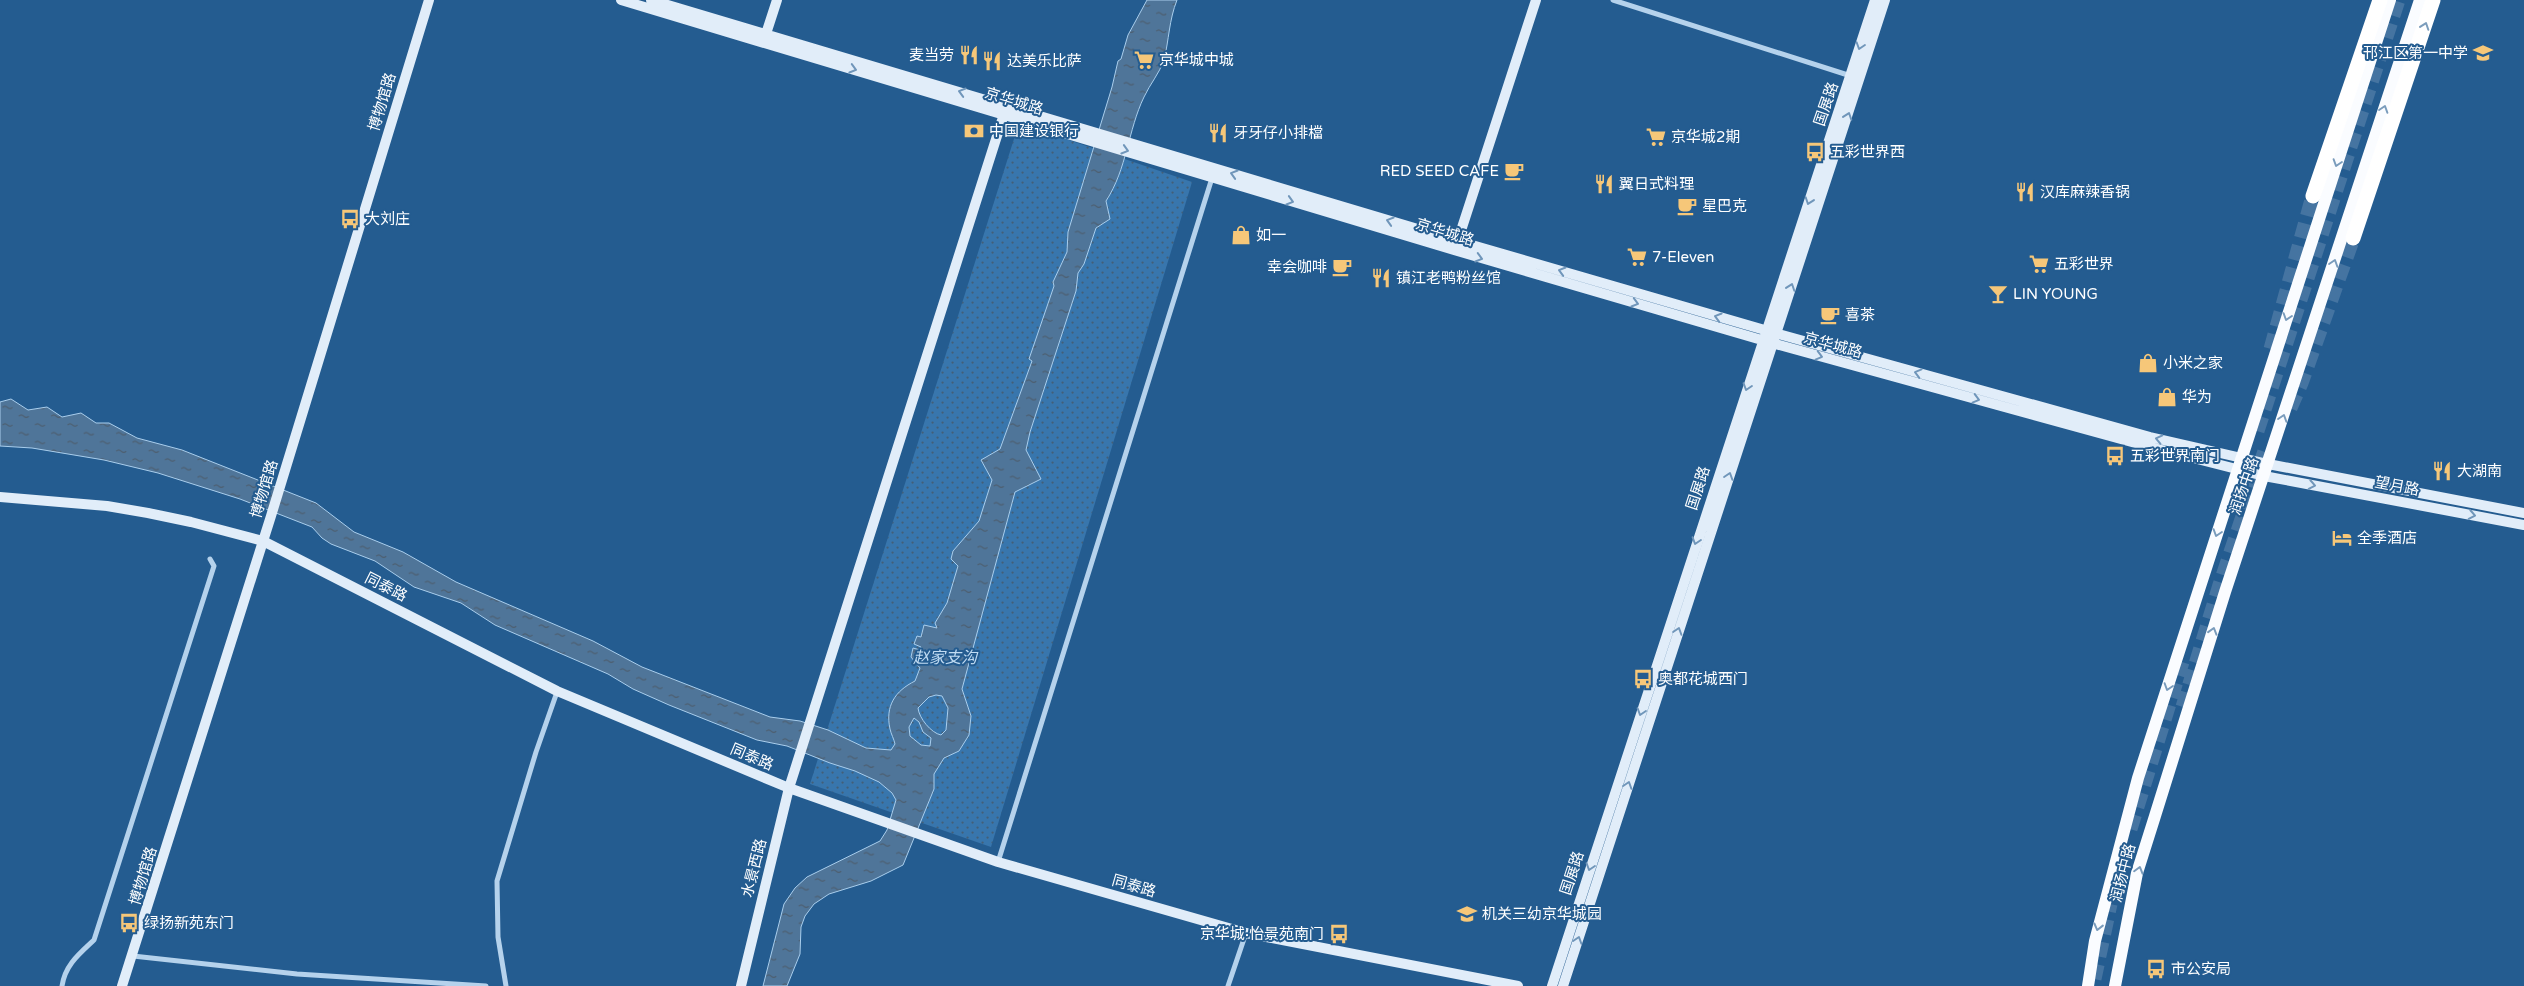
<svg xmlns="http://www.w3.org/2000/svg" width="2524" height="986" viewBox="0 0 2524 986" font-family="'Varela Round','Noto Sans SC',sans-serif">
<defs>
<pattern id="grass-dots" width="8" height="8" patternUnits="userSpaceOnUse" patternTransform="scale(1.25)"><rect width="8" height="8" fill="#3876ad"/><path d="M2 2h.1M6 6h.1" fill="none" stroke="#435f78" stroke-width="1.8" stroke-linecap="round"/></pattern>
<pattern id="water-ripples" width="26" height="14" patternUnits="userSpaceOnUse" patternTransform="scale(1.25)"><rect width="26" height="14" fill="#4f7599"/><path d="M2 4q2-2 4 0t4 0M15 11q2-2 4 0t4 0" fill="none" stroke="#4d5e6f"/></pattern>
</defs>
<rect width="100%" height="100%" fill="#245c90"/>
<path fill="url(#grass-dots)" d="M1019,123L1192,182L991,847L810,784Z"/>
<path fill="url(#water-ripples)" stroke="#a9ceed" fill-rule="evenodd" d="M1147,0H1177C1169,20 1169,40 1164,60C1159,74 1150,84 1144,97C1128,130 1127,169 1106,201L1110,219L1096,228L1084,264L1078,273L1076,291L1030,432L1026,450L1041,479L1015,492L962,689L971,716L969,735L959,751L944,758L934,774V789L903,865L871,881L829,894L814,904L805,916L801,927L800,954L787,986H763L784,904L795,888L807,877L880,841L887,830L896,800L892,793L879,782L855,771L830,763L787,746L757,740L669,705L633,689L608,674L495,625L461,603L414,587L375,561L331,544L322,538L312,527L240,499L158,473L104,460L32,448L0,446V402L11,399L28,410L47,407L62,417L81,413L96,423H109L137,438L182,450L316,503L354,532L403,552L456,582L593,641L642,667L770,717L800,721L828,730L866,748L891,750L895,744C894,739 891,734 890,729C885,706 895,691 915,681L920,668L911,657L913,648L920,650L921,647L914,644L917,636L921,637L924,625L937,628L935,623L947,603L958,566L951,559L953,551L979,521L992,480L981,460L1000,449L1032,361L1029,359L1054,286L1053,282L1067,252L1068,232L1112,87L1118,61L1121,59L1128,35ZM936,695L942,696L948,708L946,730L941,735C931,733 919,718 918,708L929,697ZM914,718L919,722L923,732L931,738L930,746L921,745L910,736L909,727Z"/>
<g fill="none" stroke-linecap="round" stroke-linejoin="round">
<path stroke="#4574a1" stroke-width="15" stroke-dasharray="15 8" stroke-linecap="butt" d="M2271,349L2313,196
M2290,408L2301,383L2353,238
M2257,431L2398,0
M2183,707L2220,585L2266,448
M2130,829L2182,662
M2094,979L2110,904"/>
<path stroke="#b5d2ec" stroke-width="5" d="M1613,0L1851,76
M998,862L1212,178
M133,956L297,974L486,986
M62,986C65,965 79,954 94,940L214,566L210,559
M506,986L498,937L497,881L536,752L557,692
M1228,986L1246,933"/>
<path stroke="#e1edf9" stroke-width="10" d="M621,0L1454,250L1772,343L2150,447L2264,476L2524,525
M651,0L1458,241L1775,333L2150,437L2268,464L2524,513
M764,40L777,0
M1456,246L1536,0
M0,497L107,506L148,513L191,522L263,541L557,691L789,788L998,862L1246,933L1518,986
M122,986L271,516L429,0
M741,986L789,788L1004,114
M1552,986L1875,0
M1563,986L1885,0"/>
<path stroke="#fafcff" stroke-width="12" d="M2088,986L2095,941L2138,778L2390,0
M2115,986L2137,873L2155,816L2225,592L2420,0"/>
<path stroke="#fff" stroke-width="15" d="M2313,196L2380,0
M2353,238L2433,0"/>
</g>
<defs><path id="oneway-chevron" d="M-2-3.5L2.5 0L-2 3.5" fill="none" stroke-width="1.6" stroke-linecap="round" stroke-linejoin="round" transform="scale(1.25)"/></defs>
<use stroke="#7c9dbc" href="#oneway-chevron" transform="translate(2425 26) rotate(-71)"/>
<g stroke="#7096ba">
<use href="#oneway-chevron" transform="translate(1860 46) rotate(108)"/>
<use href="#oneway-chevron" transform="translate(853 69) rotate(16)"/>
<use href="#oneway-chevron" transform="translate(962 92) rotate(-164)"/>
<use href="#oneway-chevron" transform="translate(1848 116) rotate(-71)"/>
<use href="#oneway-chevron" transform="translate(1125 150) rotate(17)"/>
<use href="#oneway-chevron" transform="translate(1234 174) rotate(-163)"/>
<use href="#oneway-chevron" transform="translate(1290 201) rotate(17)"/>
<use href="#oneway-chevron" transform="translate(1809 201) rotate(109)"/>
<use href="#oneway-chevron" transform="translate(1390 221) rotate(-163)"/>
<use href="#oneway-chevron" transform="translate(1479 258) rotate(16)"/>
<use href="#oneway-chevron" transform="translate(1562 271) rotate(-164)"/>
<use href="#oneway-chevron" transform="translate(1791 287) rotate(-71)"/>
<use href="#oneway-chevron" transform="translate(1635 303) rotate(16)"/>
<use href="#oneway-chevron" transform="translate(1718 317) rotate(-164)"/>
<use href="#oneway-chevron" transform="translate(1819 356) rotate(15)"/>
<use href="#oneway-chevron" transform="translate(1918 373) rotate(-165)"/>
<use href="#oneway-chevron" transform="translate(1747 387) rotate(108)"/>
<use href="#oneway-chevron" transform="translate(1976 399) rotate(15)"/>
<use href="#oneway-chevron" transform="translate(2159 439) rotate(-167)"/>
<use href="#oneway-chevron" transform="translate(1729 476) rotate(-72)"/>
<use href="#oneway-chevron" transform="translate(2312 485) rotate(11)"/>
<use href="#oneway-chevron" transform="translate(2472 515) rotate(11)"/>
<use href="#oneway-chevron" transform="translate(1696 541) rotate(108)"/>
<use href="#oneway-chevron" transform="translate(1678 631) rotate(-72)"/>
<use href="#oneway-chevron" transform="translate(1641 712) rotate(108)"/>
<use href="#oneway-chevron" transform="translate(1628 785) rotate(-72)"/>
<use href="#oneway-chevron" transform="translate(1590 867) rotate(108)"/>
<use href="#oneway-chevron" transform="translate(1578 940) rotate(-72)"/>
</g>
<g stroke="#7a9cbc">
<use href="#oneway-chevron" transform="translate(2384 109) rotate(-72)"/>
<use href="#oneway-chevron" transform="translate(2337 163) rotate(108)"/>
<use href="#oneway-chevron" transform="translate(2334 263) rotate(-72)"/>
<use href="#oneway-chevron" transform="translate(2287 317) rotate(108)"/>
<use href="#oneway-chevron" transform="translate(2283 418) rotate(-72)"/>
<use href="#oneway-chevron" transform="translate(2217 533) rotate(108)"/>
<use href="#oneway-chevron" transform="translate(2213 631) rotate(-73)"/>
<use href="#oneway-chevron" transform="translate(2168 687) rotate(108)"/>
<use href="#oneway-chevron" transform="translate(2139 870) rotate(-74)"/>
<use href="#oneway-chevron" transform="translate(2098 927) rotate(104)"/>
</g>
<defs>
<symbol id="school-bare" viewBox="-9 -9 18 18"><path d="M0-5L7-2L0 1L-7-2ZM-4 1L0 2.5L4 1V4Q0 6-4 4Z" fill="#f6c779" stroke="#245c90" stroke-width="2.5" paint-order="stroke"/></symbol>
<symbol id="restaurant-bare" viewBox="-9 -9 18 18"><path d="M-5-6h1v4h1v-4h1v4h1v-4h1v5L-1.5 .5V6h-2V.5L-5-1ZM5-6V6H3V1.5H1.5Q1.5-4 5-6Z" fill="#f6c779" stroke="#245c90" stroke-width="2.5" paint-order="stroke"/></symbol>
<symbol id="supermarket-bare" viewBox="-9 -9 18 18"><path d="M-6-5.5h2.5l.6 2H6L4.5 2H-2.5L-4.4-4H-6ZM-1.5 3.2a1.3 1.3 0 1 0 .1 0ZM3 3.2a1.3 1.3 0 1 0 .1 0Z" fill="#f6c779" stroke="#245c90" stroke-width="2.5" paint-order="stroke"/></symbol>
<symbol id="bank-bare" viewBox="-9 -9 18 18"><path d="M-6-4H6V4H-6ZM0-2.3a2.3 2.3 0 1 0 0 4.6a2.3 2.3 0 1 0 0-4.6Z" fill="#f6c779" stroke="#245c90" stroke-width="2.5" paint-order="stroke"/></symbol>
<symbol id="bus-bare" viewBox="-9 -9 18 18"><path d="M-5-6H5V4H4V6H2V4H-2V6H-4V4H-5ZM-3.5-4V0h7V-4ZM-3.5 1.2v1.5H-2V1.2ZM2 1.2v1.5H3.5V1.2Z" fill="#f6c779" stroke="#245c90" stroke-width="2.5" paint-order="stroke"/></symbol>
<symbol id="cafe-bare" viewBox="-9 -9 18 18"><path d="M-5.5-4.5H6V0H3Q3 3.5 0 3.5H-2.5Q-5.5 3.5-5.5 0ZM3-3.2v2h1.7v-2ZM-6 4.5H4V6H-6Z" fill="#f6c779" stroke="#245c90" stroke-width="2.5" paint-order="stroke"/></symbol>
<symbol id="shop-bare" viewBox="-9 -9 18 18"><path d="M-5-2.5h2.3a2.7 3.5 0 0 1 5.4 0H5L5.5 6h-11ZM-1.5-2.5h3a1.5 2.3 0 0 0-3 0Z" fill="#f6c779" stroke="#245c90" stroke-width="2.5" paint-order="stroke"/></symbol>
<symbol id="bar-bare" viewBox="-9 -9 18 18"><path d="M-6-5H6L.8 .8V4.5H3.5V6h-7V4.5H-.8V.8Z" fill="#f6c779" stroke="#245c90" stroke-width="2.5" paint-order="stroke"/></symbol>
<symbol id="hotel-bare" viewBox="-9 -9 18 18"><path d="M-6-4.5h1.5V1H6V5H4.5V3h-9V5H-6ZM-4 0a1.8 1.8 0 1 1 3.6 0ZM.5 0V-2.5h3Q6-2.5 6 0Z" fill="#f6c779" stroke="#245c90" stroke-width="2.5" paint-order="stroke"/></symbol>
</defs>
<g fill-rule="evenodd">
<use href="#school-bare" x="2469" y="39" width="28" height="28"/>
<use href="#restaurant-bare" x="955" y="41" width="28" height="28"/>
<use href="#supermarket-bare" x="1130" y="46" width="28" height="28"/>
<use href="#restaurant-bare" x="978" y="47" width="28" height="28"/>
<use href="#bank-bare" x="960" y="117" width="28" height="28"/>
<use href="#restaurant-bare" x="1204" y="119" width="28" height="28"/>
<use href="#supermarket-bare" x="1642" y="123" width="28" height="28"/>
<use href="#bus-bare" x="1801" y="138" width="28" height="28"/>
<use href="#cafe-bare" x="1500" y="157" width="28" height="28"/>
<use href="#restaurant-bare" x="1590" y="170" width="28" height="28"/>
<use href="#restaurant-bare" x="2011" y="178" width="28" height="28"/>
<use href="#cafe-bare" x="1673" y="192" width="28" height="28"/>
<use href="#bus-bare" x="336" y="205" width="28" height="28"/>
<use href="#shop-bare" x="1227" y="221" width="28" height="28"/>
<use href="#supermarket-bare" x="1623" y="243" width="28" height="28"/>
<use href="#supermarket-bare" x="2025" y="250" width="28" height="28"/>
<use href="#cafe-bare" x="1328" y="253" width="28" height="28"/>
<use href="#restaurant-bare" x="1367" y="264" width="28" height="28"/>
<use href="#bar-bare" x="1984" y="280" width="28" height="28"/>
<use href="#cafe-bare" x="1816" y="301" width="28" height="28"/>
<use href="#shop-bare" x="2134" y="349" width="28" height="28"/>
<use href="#shop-bare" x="2153" y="383" width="28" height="28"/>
<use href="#bus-bare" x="2101" y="442" width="28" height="28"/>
<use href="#restaurant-bare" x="2428" y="457" width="28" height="28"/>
<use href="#hotel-bare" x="2328" y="524" width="28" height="28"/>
<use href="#bus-bare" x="1629" y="665" width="28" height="28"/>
<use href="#school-bare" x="1453" y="900" width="28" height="28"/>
<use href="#bus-bare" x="115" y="909" width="28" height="28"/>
<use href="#bus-bare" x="1325" y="920" width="28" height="28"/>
<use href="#bus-bare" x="2142" y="955" width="28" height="28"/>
</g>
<g text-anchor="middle" stroke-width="4" stroke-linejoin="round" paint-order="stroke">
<g font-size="15" fill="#fff" stroke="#245c90" text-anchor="start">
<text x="2468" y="58" text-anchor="end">邗江区第一中学</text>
<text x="954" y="60" text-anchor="end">麦当劳</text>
<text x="1159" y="65">京华城中城</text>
<text x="1007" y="66">达美乐比萨</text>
<text x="989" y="136">中国建设银行</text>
<text x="1233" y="138">牙牙仔小排檔</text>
<text x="1671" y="142">京华城2期</text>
<text x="1830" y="157">五彩世界西</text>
<text x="1499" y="176" text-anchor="end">RED SEED CAFE</text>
<text x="1619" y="189">翼日式料理</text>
<text x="2040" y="197">汉库麻辣香锅</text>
<text x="1702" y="211">星巴克</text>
<text x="365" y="224">大刘庄</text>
<text x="1256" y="240">如一</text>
<text x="1652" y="262">7-Eleven</text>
<text x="2054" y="269">五彩世界</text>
<text x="1327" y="272" text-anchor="end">幸会咖啡</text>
<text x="1396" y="283">镇江老鸭粉丝馆</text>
<text x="2013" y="299">LIN YOUNG</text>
<text x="1845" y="320">喜茶</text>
<text x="2163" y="368">小米之家</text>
<text x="2182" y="402">华为</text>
<text x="2130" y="461">五彩世界南门</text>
<text x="2457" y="476">大湖南</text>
<text x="2357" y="543">全季酒店</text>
<text x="1658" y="684">奥都花城西门</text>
<text x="1482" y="919">机关三幼京华城园</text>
<text x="144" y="928">绿扬新苑东门</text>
<text x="1324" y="939" text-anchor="end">京华城·怡景苑南门</text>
<text x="2171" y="974">市公安局</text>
</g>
<g font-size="15" fill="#fff" stroke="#245c90">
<text transform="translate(1014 101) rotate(17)" y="5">京华城路</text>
<text transform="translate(382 102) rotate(-73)" y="5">博物馆路</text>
<text transform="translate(1826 104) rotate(-71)" y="5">国展路</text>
<text transform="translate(1445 232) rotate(17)" y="5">京华城路</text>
<text transform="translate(1833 345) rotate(15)" y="5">京华城路</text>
<text transform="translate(2244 486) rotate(-71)" y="5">润扬中路</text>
<text transform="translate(2397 486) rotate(11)" y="5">望月路</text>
<text transform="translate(1698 488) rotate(-72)" y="5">国展路</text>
<text transform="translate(264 489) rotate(-73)" y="5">博物馆路</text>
<text transform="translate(386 587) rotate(27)" y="5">同泰路</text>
<text transform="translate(752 757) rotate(23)" y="5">同泰路</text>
<text transform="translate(754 868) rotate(-76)" y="5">水景西路</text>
<text transform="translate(1572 873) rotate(-72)" y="5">国展路</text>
<text transform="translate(2123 873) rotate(-76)" y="5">润扬中路</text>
<text transform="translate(143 876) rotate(-73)" y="5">博物馆路</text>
<text transform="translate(1134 886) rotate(16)" y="5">同泰路</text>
</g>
<g font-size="16" font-style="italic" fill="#c1dcf3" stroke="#245c90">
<text x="945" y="663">赵家支沟</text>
</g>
</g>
</svg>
